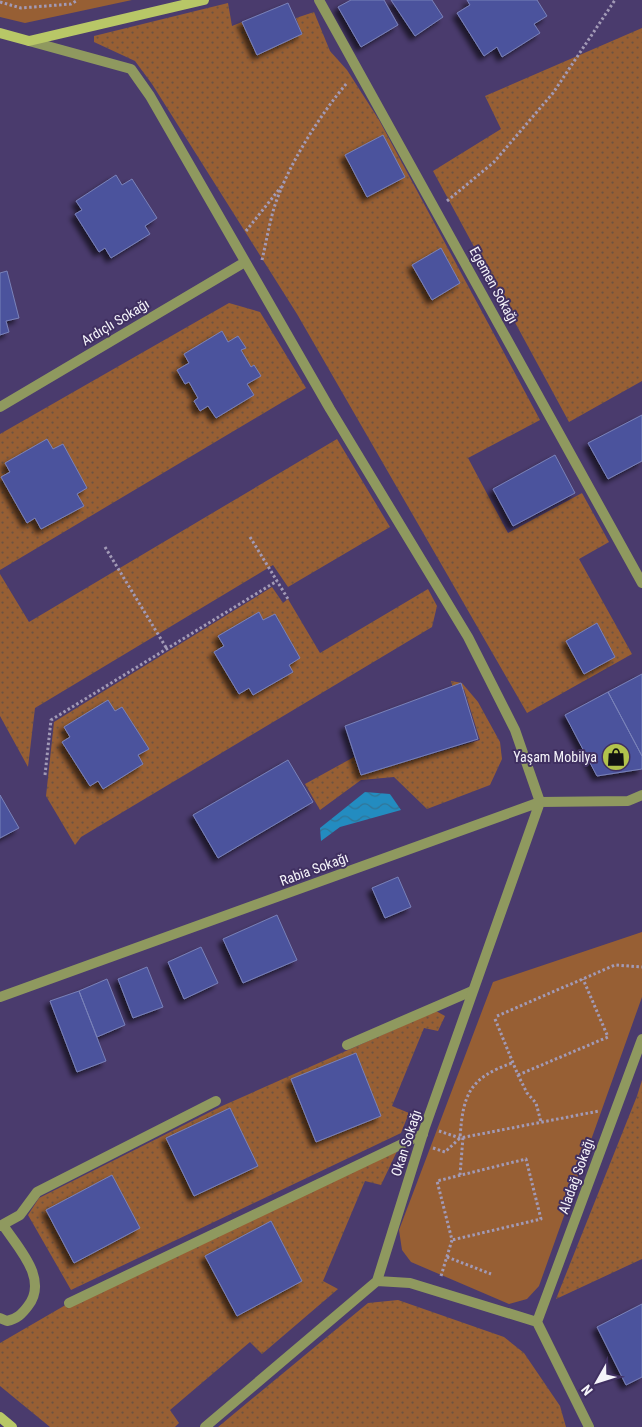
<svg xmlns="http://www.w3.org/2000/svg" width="642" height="1427" viewBox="0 0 642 1427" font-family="'Roboto Condensed',sans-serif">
<defs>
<pattern id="grass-dots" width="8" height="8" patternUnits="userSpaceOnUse" patternTransform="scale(1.25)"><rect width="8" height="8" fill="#975f34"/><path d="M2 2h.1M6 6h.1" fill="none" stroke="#6d5341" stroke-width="1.8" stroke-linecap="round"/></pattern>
<pattern id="water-waves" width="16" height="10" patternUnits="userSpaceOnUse" patternTransform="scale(1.25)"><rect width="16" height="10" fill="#238cc0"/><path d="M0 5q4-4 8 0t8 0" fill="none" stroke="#317597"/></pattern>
<filter id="shadow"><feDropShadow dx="-4.5" dy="4.5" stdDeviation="2.5" flood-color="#0009"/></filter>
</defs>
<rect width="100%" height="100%" fill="#4a3b6d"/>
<path fill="url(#grass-dots)" d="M228,3L232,26L242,22L257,54L302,34L296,18L314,12L330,51L347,70L379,120L540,420L468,458L508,533L582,493L609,542L579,559L632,654L527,713L297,314L152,84L135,61L94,42V36Z
M642,28V381L569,422L433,171L501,129L485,96Z
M229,303L260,312L306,388L0,570V434Z
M337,439L390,527L288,587L273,565L35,708L28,767L0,716V574L29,622Z
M272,587L283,603L288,599L320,653L428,589L437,606L432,627L81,837L75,845L46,796L54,722Z
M451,681L462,683L478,702L500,742L502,759L490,785L427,809L394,777L361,780L320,810L305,784L354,757L361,775L480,740L464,689L454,692Z
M436,1011L445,1016L438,1031L424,1028L392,1106L409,1113L401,1133L71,1290L28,1215L39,1198L222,1106Z
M642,1080V1259L556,1299L637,1096Z
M400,1145L381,1185L365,1181L323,1281L338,1289L262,1354L250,1342L170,1410L179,1423L175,1427H50L0,1386V1343L69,1303Z
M398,1300L504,1337L524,1353L560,1406L566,1427H218L368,1303Z"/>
<path fill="#975f34" d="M0,0H132L25,23L0,17Z
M642,932V997L539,1286L527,1299L509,1304L411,1262L402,1250L399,1230L493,982Z"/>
<path fill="url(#water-waves)" d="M365,792L390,794L401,810L340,827L321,841L320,828Z"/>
<path fill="#4b529d" stroke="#7982b9" filter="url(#shadow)" d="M351,0H384L398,25L361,47L338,7Z
M391,0H432L443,17L415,36Z
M467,0H537L547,16L534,24L540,33L502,57L497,47L484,56L457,13L470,5Z
M288,3L302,34L257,55L242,22Z
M383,135L405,177L367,197L345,155Z
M116,175L122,185L132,179L157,218L145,226L150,234L111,258L105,248L99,252L75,214L82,210L76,201Z
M441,248L460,283L432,300L412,265Z
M7,271L19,318L6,321L9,332L0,335V273Z
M222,331L228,342L238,336L246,348L241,350L251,367L254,365L261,376L247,384L254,395L216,418L208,406L200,411L194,401L198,398L189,382L185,384L177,370L189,363L184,354Z
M642,415V461L608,479L588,443Z
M47,439L53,449L63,444L87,488L77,494L84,506L41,529L35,518L27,523L1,477L10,472L5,463Z
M555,455L575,493L513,526L493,489Z
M259,612L263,620L275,614L300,658L289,665L293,672L253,695L249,688L239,694L214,652L224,646L218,636Z
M597,623L615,657L584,674L566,641Z
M642,674V756L608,692Z
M461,683L478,739L361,775L345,726Z
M608,692L642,756V769L597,776L565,715Z
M108,700L115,711L122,707L149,749L138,755L143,764L103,789L98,781L90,786L62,742L70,737L64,727Z
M288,760L313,802L218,858L193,815Z
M0,795L19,828L0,838Z
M398,877L411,907L385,918L372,888Z
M277,915L297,960L243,983L223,939Z
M201,947L218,983L184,999L168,962Z
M147,967L163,1007L133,1018L118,979Z
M107,979L125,1025L97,1037L79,991Z
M79,991L106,1061L77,1072L50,1001Z
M356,1053L381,1116L316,1142L291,1079Z
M230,1108L258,1166L194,1196L166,1138Z
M112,1175L140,1228L74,1263L46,1210Z
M271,1221L302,1281L237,1316L205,1256Z
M642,1304V1377L626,1385L597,1327Z"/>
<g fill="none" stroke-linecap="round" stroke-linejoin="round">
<path stroke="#a29ab6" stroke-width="3" stroke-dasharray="2.5 2.5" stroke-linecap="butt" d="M0,2L21,8L71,4L78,0
M447,201L494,162L553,93L615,0
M246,231L281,187
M262,260C266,243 269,225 274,208C287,167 319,116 347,83
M250,537L288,599
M105,547L167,649
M45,775L51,720L277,581
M497,1016L615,965L642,967
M495,1019L518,1075L527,1093L536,1103L541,1122
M518,1075L608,1037L583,979
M439,1131L460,1138L599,1111
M433,1148L445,1152L460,1138C463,1093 470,1078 512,1063
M460,1175L463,1137
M447,1257L491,1274
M441,1276L452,1240L437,1181L526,1159L541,1219L452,1240"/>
<path stroke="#8f995f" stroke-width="10" d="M347,1045L472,991
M0,1226L20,1215L37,1192L216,1101
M69,1303L423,1134
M0,1318L7,1321C17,1319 22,1314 28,1306C49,1279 18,1248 3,1225"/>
<path stroke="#8f995f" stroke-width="10" d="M319,0L642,583
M29,41L131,69L150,96L330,409L468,637L515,730L540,802L425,1127L377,1281L205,1427
M0,407L245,262
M0,997L540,802L628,801L642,795
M377,1281L410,1283L537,1322
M589,1427L537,1322L642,1039"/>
<path stroke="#b8c767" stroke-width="10" d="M0,33L29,41L204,0
M0,1417L12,1427"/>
</g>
<defs>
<symbol id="shop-disc" viewBox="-11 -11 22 22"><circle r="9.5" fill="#b2c34c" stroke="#403061"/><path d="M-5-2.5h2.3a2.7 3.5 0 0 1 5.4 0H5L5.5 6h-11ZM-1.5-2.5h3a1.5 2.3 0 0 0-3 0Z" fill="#111"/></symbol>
</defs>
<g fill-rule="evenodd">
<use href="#shop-disc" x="600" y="741" width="32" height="32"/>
</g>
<g text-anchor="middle" stroke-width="4" stroke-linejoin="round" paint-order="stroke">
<g font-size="14" fill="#f5f4fa" stroke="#403061">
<text transform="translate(494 285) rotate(61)" y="5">Egemen Sokağı</text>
<text transform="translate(115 322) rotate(-31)" y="5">Ardıçlı Sokağı</text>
<text transform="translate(314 869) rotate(-20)" y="5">Rabia Sokağı</text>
<text transform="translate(406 1143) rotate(-72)" y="5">Okan Sokağı</text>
<text transform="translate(576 1176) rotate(-70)" y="5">Aladağ Sokağı</text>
</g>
<g font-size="14" fill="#f5f4fa" stroke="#403061" text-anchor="end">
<text x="597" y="762">Yaşam Mobilya</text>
</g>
</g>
<g transform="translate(597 1382) rotate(231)" stroke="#403061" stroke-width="4" paint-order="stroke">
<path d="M0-4L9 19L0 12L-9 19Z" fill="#f5f4fa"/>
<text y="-8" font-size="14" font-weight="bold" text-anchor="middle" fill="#f5f4fa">N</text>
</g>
</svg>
